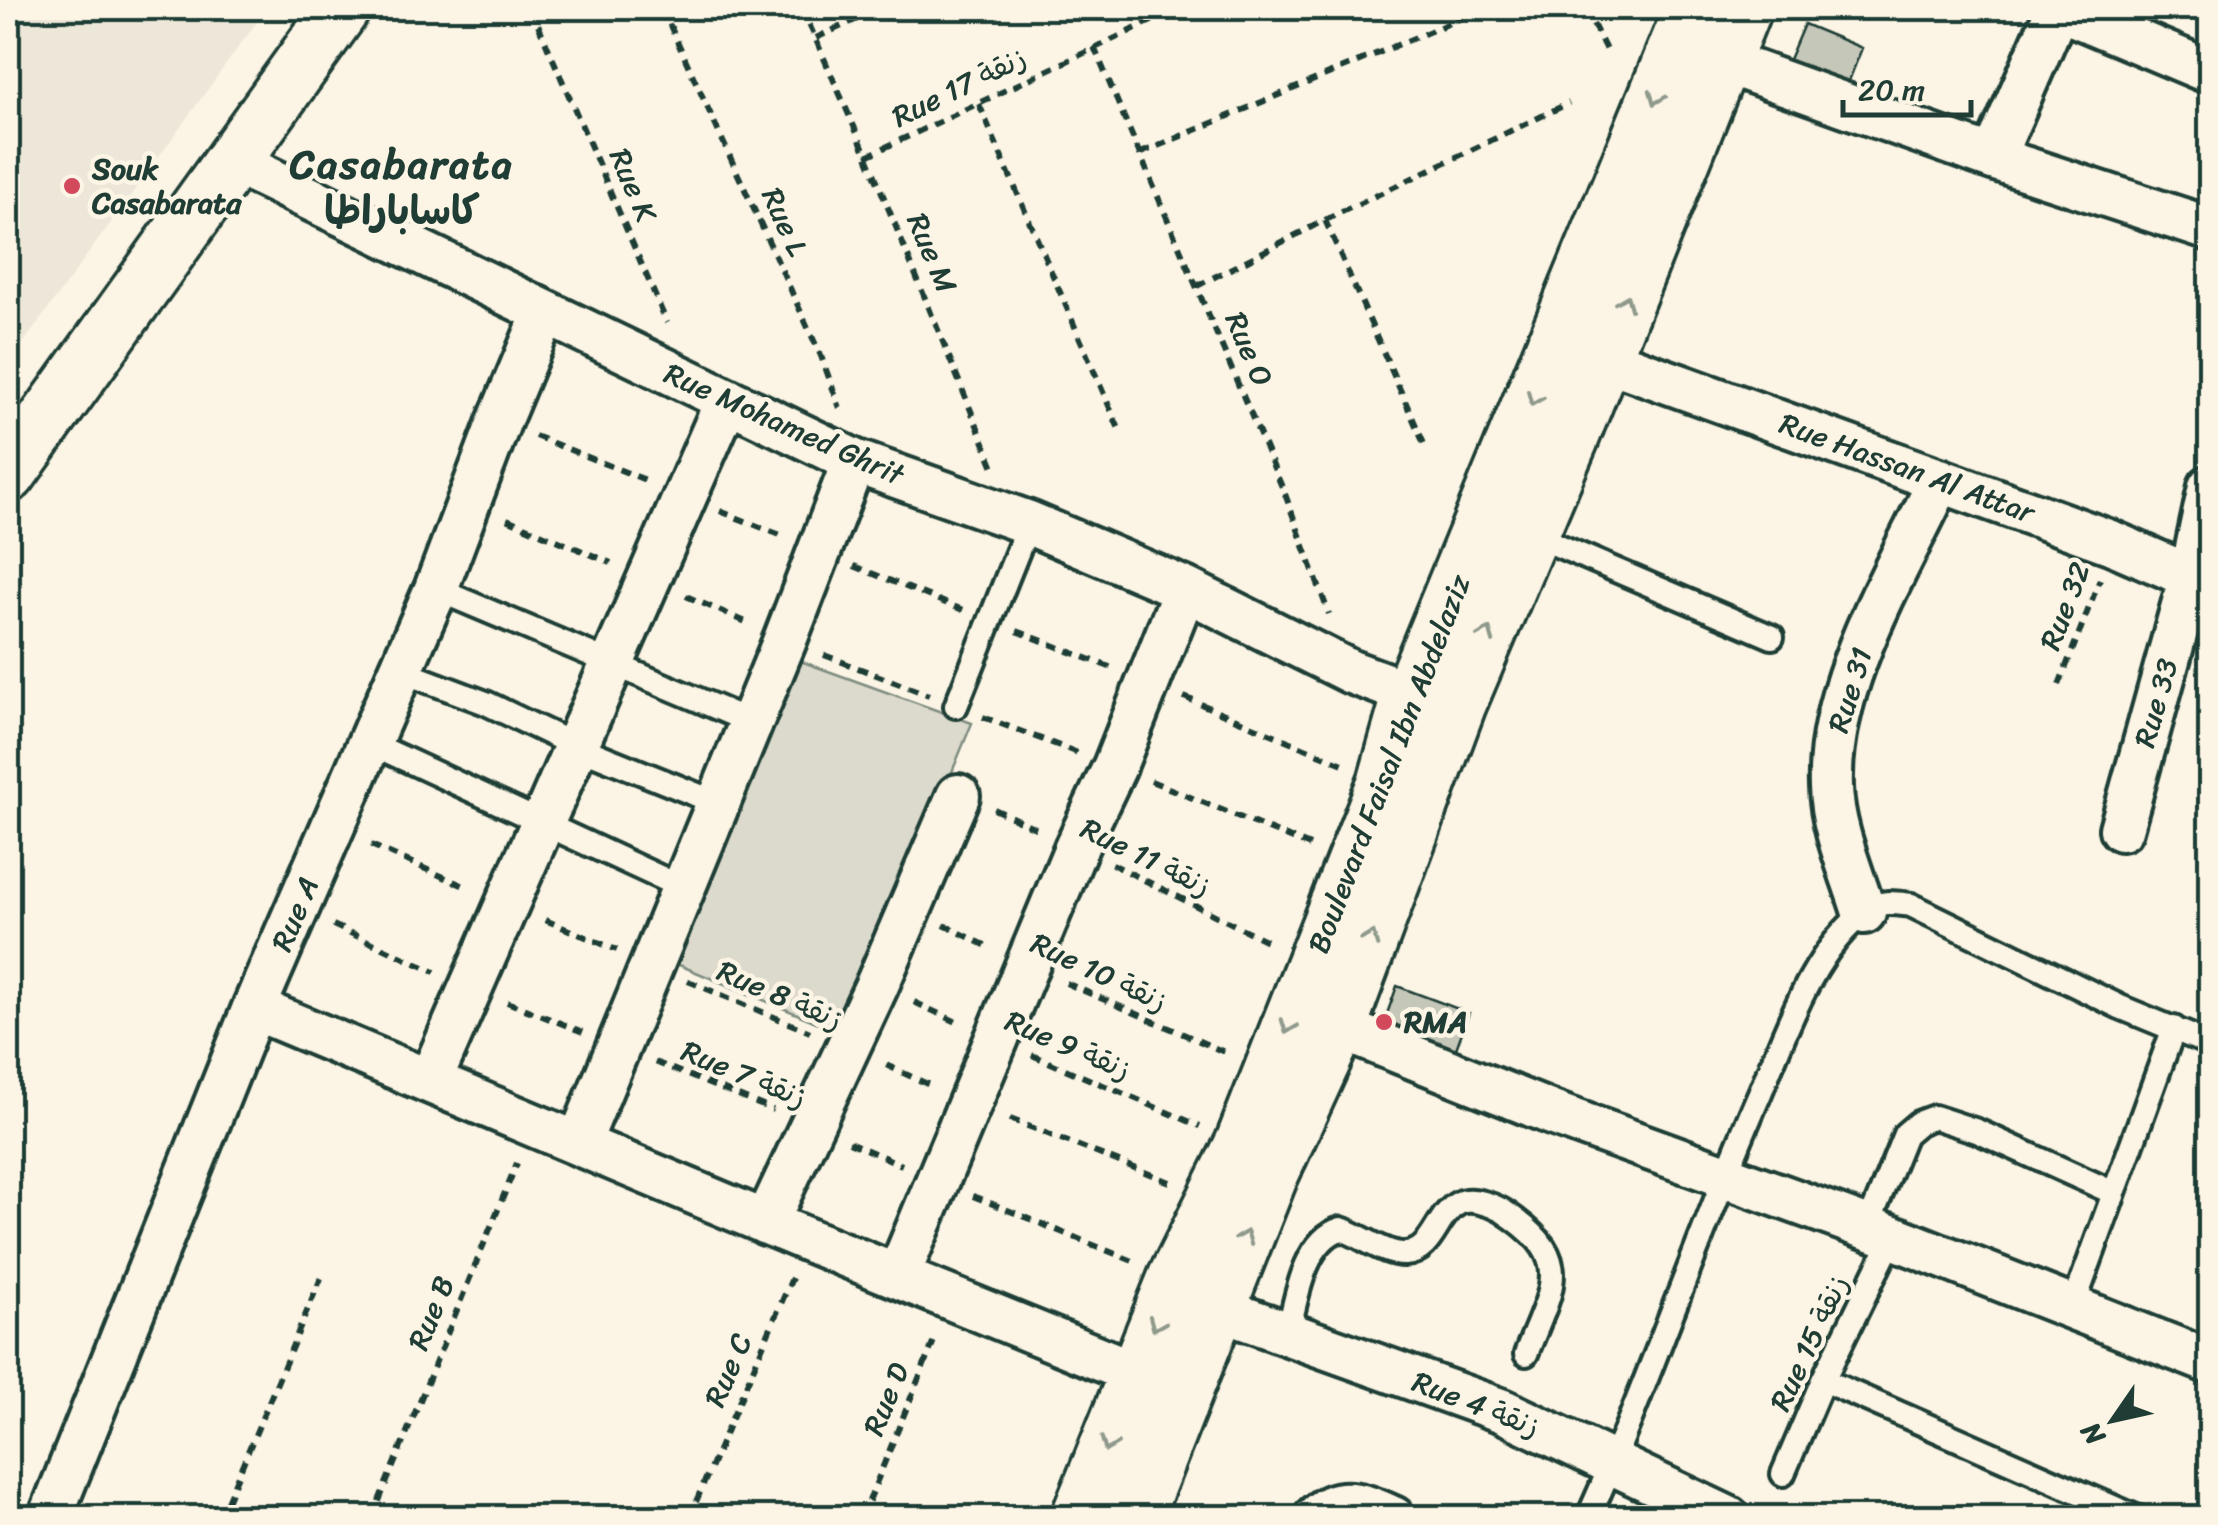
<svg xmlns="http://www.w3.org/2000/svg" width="2218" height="1525" viewBox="0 0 2218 1525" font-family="Sriracha,'Playpen Sans Arabic',sans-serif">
<rect width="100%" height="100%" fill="#fcf5e5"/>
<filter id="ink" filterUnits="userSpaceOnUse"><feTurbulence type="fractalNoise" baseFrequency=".01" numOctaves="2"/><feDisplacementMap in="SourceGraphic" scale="20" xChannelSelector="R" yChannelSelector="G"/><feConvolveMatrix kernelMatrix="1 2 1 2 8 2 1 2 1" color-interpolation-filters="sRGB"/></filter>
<g filter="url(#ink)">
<path fill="#ece7d8" d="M8,8H267L8,364Z"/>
<path fill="#dcdacc" stroke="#7e8c80" stroke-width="2.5" d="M795,659L972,723L845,1034L667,960Z"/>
<path fill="#c5c7b9" stroke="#1f3d34" stroke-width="2.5" d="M1804,24L1862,48L1841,101L1782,76Z
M1397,986L1469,1013L1456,1049L1384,1022Z"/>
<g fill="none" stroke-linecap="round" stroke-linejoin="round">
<defs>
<path id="lane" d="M1529,533L1772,637
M436,589L751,722
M401,671L486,703L576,746L717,803
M956,706L1029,523
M370,743L683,888
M1867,1228L1905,1134L1918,1123L1934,1117L1977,1131L2114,1193
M2072,1309L2174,1028
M1288,1333C1296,1300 1304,1240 1341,1229C1361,1235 1385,1255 1405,1254C1434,1252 1436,1214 1459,1203C1471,1197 1493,1205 1503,1211C1576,1259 1553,1285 1526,1354
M1823,1380L2138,1518
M1783,1474L1823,1380L1893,1237
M1588,1518C1651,1378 1699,1233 1760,1093C1786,1032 1811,952 1867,910C1881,900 1895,903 1911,905L2120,1007L2210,1044"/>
<path id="street" d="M1723,61L1993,158L2210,229
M1993,158L2058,8L2210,72
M232,161L854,461L1029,523L1185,589L1351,672L1411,694L1438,700
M1602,358L2113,543L2210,585
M2121,829L2191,577L2210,487
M1864,912C1852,873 1832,828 1831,787C1827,683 1897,572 1940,480
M254,1008L808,1240L1164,1385
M1338,1027L1552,1113L1893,1237L2210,1362
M430,1081L727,400
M579,1143L785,640L854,461
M766,1223L877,985L958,796
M898,1276L1076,848L1115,766L1185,589
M1216,1308L1503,1411L1728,1518
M50,1518L254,1008L436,589L499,422L544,314
M1315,1518C1340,1493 1365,1506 1393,1518"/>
<path id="secondary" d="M8,474L342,8
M1079,1518L1176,1278L1243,1144L1386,782L1411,694L1693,8
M1134,1518L1270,1175L1338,1027L1458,704L1571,437L1743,8"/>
</defs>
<use href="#lane" stroke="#1f3d34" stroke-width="30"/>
<use href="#street" stroke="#1f3d34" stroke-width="50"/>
<use href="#secondary" stroke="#1f3d34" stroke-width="62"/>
<path stroke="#1f3d34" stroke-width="6" stroke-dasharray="10 8" stroke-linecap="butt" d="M531,8L667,323
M662,8L821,356L840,408
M802,8L867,156L994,467
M1585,8L1609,56
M816,38L881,8
M1094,47L1285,494L1329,614
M979,104L1119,429
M1141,153L1485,8
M867,156L1179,8
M1325,220L1425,446
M1197,286L1325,220L1569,103
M535,436L648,481
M720,511L783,536
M507,519L611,563
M854,566L963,610
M686,596L748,623
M1017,631L1112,668
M824,655L929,695
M2059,685L2100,579
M1184,697L1343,764
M983,717L1078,753
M1151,781L1310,846
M994,809L1042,831
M371,845L469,888
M1112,864L1271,943
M545,920L617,950
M333,925L435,972
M944,925L991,948
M688,981L810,1032
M1066,983L1229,1054
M507,1002L583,1032
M914,1002L961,1024
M1032,1055L1200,1126
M655,1062L773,1110
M886,1065L934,1087
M1010,1119L1170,1182
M849,1142L902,1165
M973,1196L1133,1261
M220,1518L321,1278
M372,1518L517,1163
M689,1518L792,1278
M862,1518L936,1336"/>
<use href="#lane" stroke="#fcf5e5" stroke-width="22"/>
<use href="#street" stroke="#fcf5e5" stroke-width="42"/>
<use href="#secondary" stroke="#fcf5e5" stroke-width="55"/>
</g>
<defs><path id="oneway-chevron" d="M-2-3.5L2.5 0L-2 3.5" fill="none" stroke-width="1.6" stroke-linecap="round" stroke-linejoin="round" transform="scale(2.5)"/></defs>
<g stroke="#8e998c">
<use href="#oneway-chevron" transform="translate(1656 98) rotate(112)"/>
<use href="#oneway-chevron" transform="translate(1625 302) rotate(-68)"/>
<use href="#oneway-chevron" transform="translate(1534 399) rotate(113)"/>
<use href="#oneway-chevron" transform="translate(1487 634) rotate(-68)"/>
<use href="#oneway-chevron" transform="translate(1371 938) rotate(-69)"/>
<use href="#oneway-chevron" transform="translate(1288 1027) rotate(111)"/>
<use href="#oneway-chevron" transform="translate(1245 1237) rotate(-68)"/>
<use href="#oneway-chevron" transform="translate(1156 1324) rotate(113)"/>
<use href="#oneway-chevron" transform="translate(1108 1445) rotate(111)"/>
</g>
</g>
<g fill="#d1495b" stroke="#fcf5e5" stroke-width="4">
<circle cx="72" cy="186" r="10"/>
<circle cx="1384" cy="1022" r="10"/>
</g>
<g text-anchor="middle" stroke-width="9" stroke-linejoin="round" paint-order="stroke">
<g font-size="30" fill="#1f3d34" stroke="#fcf5e5">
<text transform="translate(959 87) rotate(-26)" y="10">Rue 17 زنقة</text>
<text transform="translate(633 185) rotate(67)" y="10">Rue K</text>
<text transform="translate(785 222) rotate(66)" y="10">Rue L</text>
<text transform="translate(932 253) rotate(67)" y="10">Rue M</text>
<text transform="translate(1249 349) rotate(67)" y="10">Rue O</text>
<text transform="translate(784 424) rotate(24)" y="10">Rue Mohamed Ghrit</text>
<text transform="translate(1907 468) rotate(20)" y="10">Rue Hassan Al Attar</text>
<text transform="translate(2065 606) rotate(-69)" y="10">Rue 32</text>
<text transform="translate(1850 690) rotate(-73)" y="10">Rue 31</text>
<text transform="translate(2156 703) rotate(-74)" y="10">Rue 33</text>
<text transform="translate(1389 764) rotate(-69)" y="10">Boulevard Faisal Ibn Abdelaziz</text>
<text transform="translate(1146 857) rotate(26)" y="10">Rue 11 زنقة</text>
<text transform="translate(295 914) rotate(-67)" y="10">Rue A</text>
<text transform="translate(1099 972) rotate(25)" y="10">Rue 10 زنقة</text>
<text transform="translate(780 995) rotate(23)" y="10">Rue 8 زنقة</text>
<text transform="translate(1068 1045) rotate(23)" y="10">Rue 9 زنقة</text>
<text transform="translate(744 1074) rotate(22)" y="10">Rue 7 زنقة</text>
<text transform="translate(431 1313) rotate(-68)" y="10">Rue B</text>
<text transform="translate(1809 1343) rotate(-65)" y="10">Rue 15 زنقة</text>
<text transform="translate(728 1370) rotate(-67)" y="10">Rue C</text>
<text transform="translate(886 1399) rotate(-68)" y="10">Rue D</text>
<text transform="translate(1476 1404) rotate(21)" y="10">Rue 4 زنقة</text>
</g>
<g font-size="30" font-weight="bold" fill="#1f3d34" stroke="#fcf5e5" text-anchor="start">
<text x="92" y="179">Souk<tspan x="92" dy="34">Casabarata</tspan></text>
<text x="1404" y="1032">RMA</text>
</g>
<g font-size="40" font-weight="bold" letter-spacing="2.5" fill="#1f3d34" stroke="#fcf5e5">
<text x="402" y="178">Casabarata<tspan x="402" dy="46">كاساباراطا</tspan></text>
</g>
</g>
<rect width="2218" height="1525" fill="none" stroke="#fcf5e5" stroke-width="40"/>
<rect x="20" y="20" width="2178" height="1485" fill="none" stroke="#1f3d34" stroke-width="4" filter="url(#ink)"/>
<g transform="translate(2113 1420) rotate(236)" stroke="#fcf5e5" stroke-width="8" paint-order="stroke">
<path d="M0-8L18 38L0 25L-18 38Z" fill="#1f3d34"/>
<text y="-15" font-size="28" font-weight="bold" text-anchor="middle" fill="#1f3d34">N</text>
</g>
<path d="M1843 100v15h128v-15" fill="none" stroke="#1f3d34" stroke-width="5"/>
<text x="1858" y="100" font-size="30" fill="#1f3d34" stroke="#fcf5e5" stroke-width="8" paint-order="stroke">20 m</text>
</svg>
